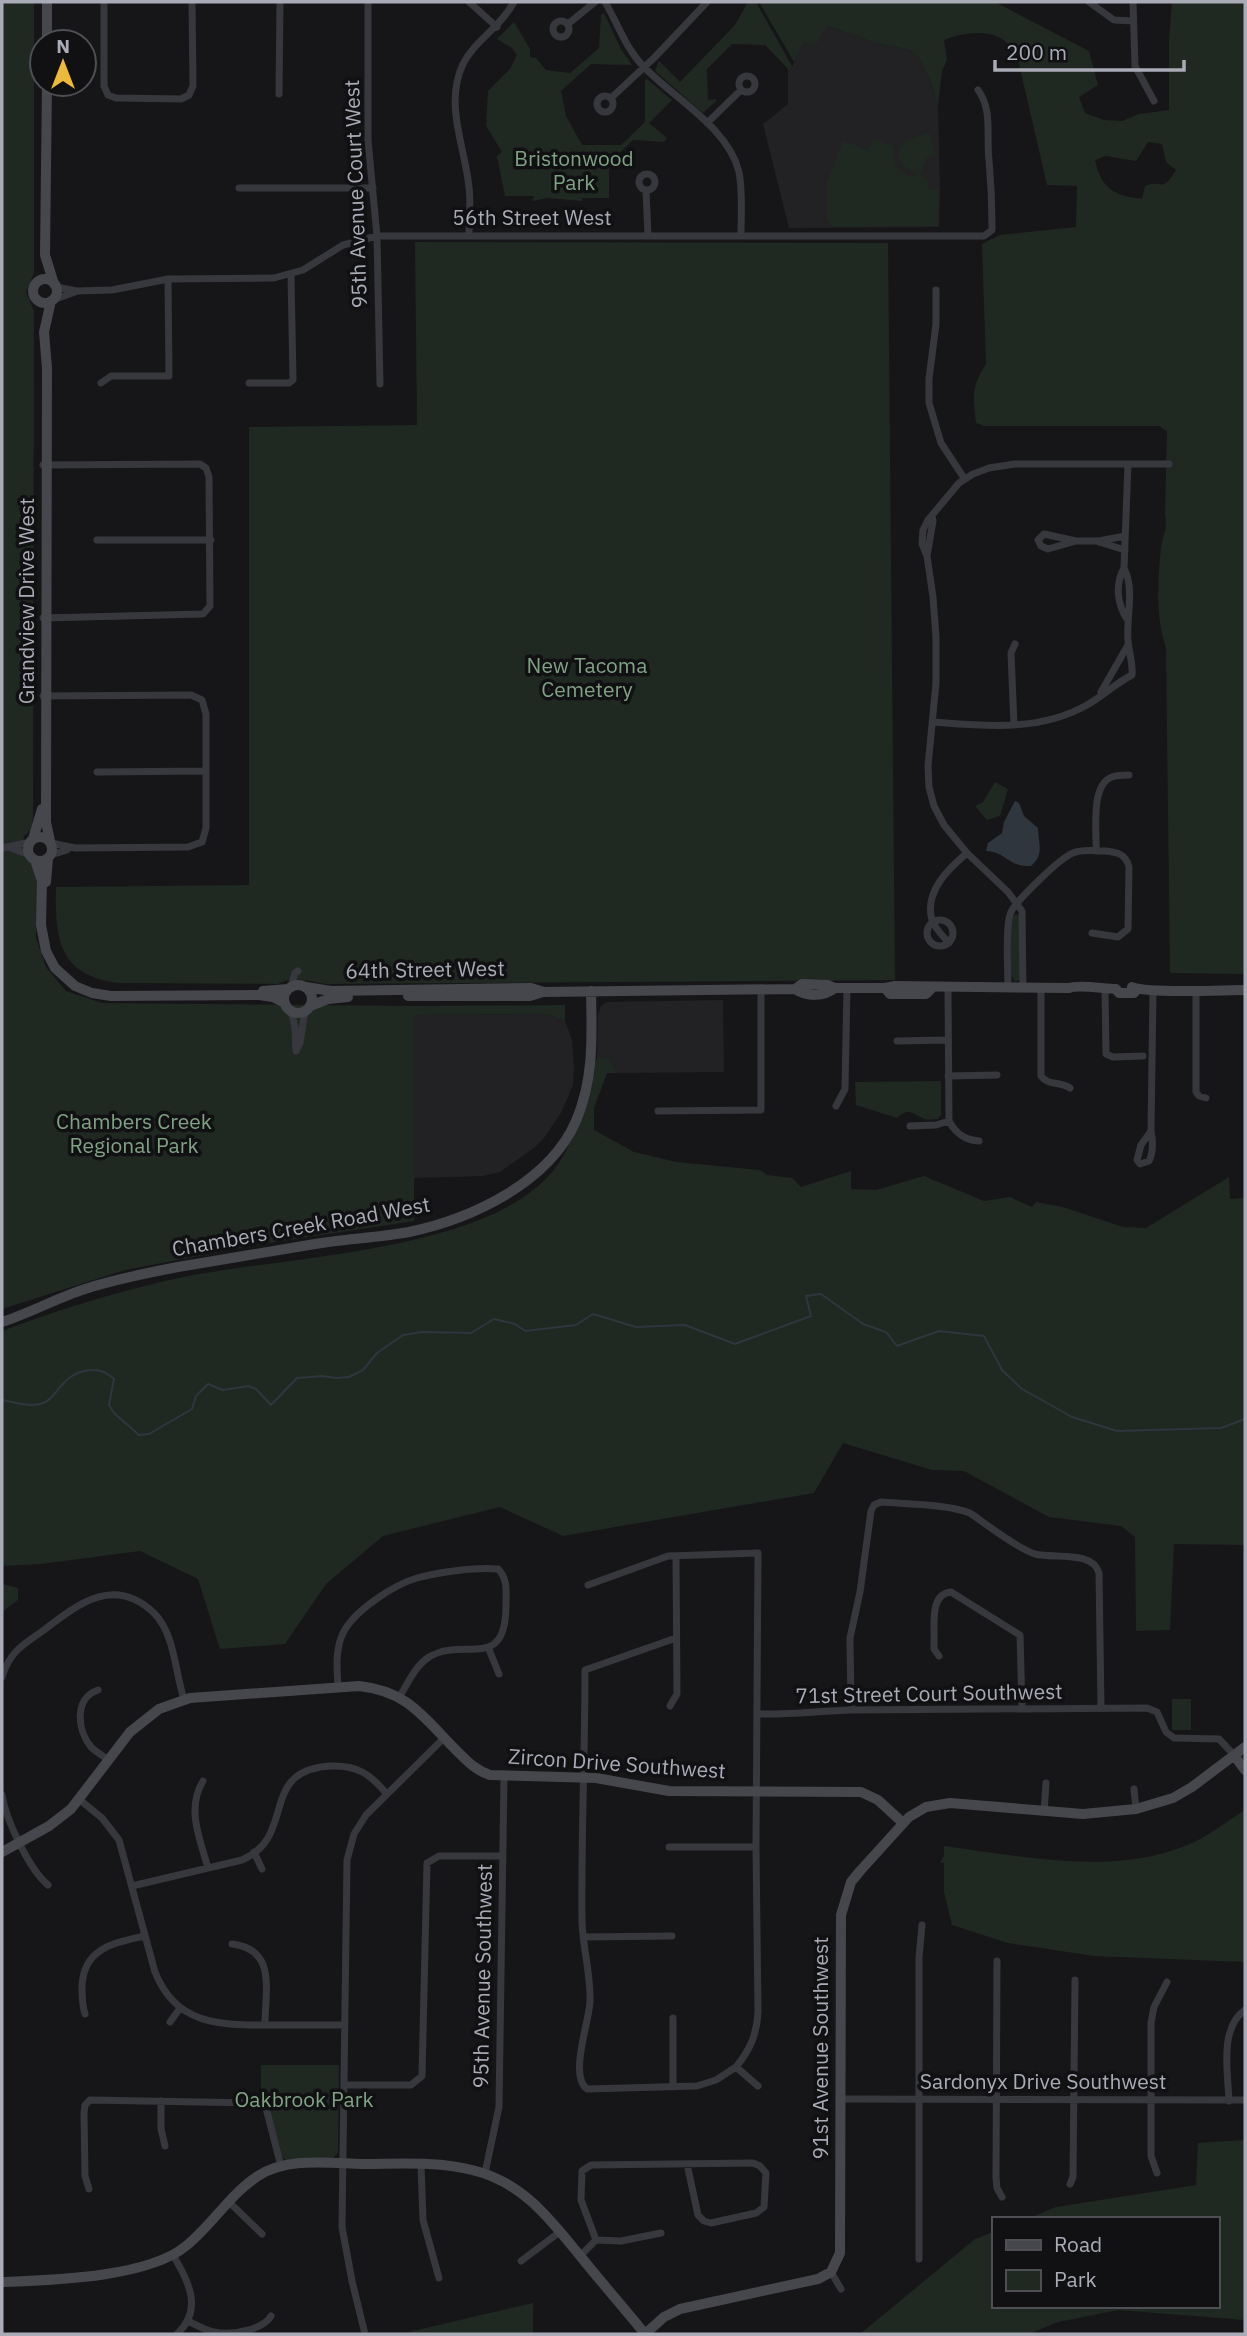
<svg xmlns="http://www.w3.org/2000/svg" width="1247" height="2336" viewBox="0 0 1247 2336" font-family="'IBM Plex Sans',sans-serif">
<rect width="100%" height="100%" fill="#161618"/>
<path fill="#222225" d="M827,26L876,43L910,50L918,57L929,78L938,106L940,191L939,227L789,228L763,124L788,104V69H791L804,41Z
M723,1000L724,1072L617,1073L610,1058H597L598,1014L601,1006L607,1002Z
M546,1014L565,1021L572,1040L574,1068L573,1085L561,1113L544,1138L534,1148L500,1172L482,1176L414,1178V1015Z"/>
<path fill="#202822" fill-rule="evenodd" d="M2,2H34V273L26,292L34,311L33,818L31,830L24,836L22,855L31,861L36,872L38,887L36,938L46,967L66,991L102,1003L415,1006L565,1005V1021L546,1014L414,1015V1221L262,1244L125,1270L2,1309Z
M748,2H756L792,66L791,69H788L765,45L732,44L707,69L708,100L716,99V101L703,113L655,71L659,61L680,82L735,25Z
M759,2H995L1089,51L1098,85L1079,97L1085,113L1104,120L1122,121L1139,114L1169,110V40L1172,2H1245V974L1170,973L1166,647C1155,617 1158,579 1161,547C1163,535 1168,528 1165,515L1167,431L1159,426H985L976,423C973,397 971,387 986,364L982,244L1000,235L1076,227L1077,186L1047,185L1017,55C1013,51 1010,45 1006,42C990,28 962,33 944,40L947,60L942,71L938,106L929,78L918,57L910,50L876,43L827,26L815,46L804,42L794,62ZM1148,142L1162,144L1166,162L1176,170C1161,195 1163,178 1145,186L1142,199C1114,195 1102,190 1095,160L1106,156L1136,161Z
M604,13L621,49L632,65L591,64L561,91L566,116L582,145H621L645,122V80L647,79L672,100L649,123L667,138L664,142L633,140L609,163V198H582V201L548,198L532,201L534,196H505L497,156L502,152L486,126L488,91L510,69L517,55L512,48L497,39L514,22L530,49V57L536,58L546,70L570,73L599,48L601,15Z
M926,133L930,134L936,156L926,158L920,175L928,181L929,189L939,190L937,226L832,227L827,221V183L843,141L868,150L873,139L893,146L895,166L910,177L916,173C906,169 897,162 899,150L905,142Z
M415,242L888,243L895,980L325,984C311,981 291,976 278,984L118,983C58,975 55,939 56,887L249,885V427L417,425Z
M995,782L1008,789L1000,816L987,820L975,806L983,802Z
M1016,914L1019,916L1020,980L1015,982L1011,975V918Z
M597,1058H610L617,1073H607L594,1108V1130L634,1152L676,1162L760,1170L767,1175L792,1178L801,1187L851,1171V1189L876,1190L924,1176L984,1201L1010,1197L1032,1207L1036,1202L1063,1207L1123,1227L1146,1228L1229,1177L1230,1199L1245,1198V1545L1174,1544L1170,1630L1136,1631L1135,1537L1121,1526L1049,1517L964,1471L932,1470L843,1443L814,1493L563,1536L500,1507L383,1536L326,1584L285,1644L220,1649L198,1579L140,1551L41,1564L2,1566V1331C60,1309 118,1291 179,1278C281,1256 486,1253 553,1171C580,1138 580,1095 597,1058Z
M941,1081V1115L938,1119C936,1119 927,1120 925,1119C914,1115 909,1106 897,1118L856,1105L855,1082Z
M2,1584L18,1588V1600L2,1612Z
M1172,1699H1191V1730H1172Z
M1245,1810V1962L1094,1956L1008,1943L952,1925L944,1892V1863L940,1862L944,1856V1846C1021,1856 1110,1876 1185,1846C1206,1838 1226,1822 1245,1810Z
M261,2065H339L338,2152L331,2161H286L282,2156L267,2103L261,2100Z
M1245,2140V2320L1118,2310L1058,2322L1029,2334H860L975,2239L993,2232V2306H1217V2219H1027L1056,2207L1196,2185L1198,2143Z
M533,2303V2334H400Z"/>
<path fill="#2f363d" d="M1015,801L1019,803L1024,816L1038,828C1038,844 1045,854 1031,866C1007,867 1007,852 986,851L988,843L1002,833L1004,822Z"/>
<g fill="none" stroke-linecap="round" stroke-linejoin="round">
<path stroke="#2f363d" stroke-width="2" d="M2,1400C14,1402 28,1407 40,1404C51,1401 54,1394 61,1386C74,1370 98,1363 114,1379L109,1405L114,1413L139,1435L149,1434L192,1409L196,1396L208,1384L223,1390L248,1386L256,1389L271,1405L297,1378L323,1376L336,1378L349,1377L363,1370L377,1353L403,1335L422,1332L471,1333L494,1319L515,1324L525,1331L576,1325L593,1314L636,1327L685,1325L735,1344L811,1316L806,1296L821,1294L863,1324L886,1332L897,1346L939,1331L984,1336L1002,1370L1022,1389L1072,1417L1117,1431L1221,1428L1245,1419"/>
<path stroke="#37383d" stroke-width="7" d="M104,2V86L108,95L116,98L181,99L189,95L193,86L192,2
M368,2V140L377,236L380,384
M469,2L497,27
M605,2C618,24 625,47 643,66C673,98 728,127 739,172C743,192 741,215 741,236
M1089,2L1114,20L1133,21
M1133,2L1135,66L1154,101
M553 29a8 8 0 1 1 16 0a8 8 0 1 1-16 0Z
M568,24L595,2
M739 84a8 8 0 1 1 16 0a8 8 0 1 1-16 0Z
M279,94L280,2
M597 104a8 8 0 1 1 16 0a8 8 0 1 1-16 0Z
M611,98L655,57L707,2
M707,123L741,90
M639 182a8 8 0 1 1 16 0a8 8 0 1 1-16 0Z
M239,188H373
M646,190L648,236
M469,236C469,220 471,203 469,187C465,147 444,104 463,64C475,40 499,29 514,2
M56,287L77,291L112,290L168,279L274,278L303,270L343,245L377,236H984L992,230V226C992,203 991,182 989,160C986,136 993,110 978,90
M936,290V324L929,379V403L941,443L964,478
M53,300L75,292
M101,383L111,376H169L168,279
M249,383H289L293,380L291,275
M43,465L200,464L206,468L209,477L210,606L203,614L43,618
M97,540H211
M1076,541L1048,549L1041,546L1038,540L1044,534L1076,541H1099L1125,536
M1099,542L1125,550
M927,556L933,521L932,516
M1127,619C1117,604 1115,584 1124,568L1128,464
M1101,692L1128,645
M43,696L191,695L202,700L206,714V828L202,842L188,847L75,848L51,843
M934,722C986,726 1039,732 1087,705C1103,696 1116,683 1132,675C1133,664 1129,652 1128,641C1126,618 1135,589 1124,568
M1014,725L1011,653L1015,644
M97,772L206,771
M8,847L30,855
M2,848L31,842
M1096,851C1097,831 1090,785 1112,777C1117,775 1124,775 1129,775
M51,855L67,850
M927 933a13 13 0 1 1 26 0a13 13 0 1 1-26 0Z
M949,943C944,937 935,929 932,920C924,892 948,869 967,853
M291,987L295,973L298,971
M1008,987C1008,972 1005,924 1011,912C1016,901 1061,857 1073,853C1082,849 1095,851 1105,851C1117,852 1126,854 1129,867L1128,929L1118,937L1092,933
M1023,987L1022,911L1008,892L967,853L944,825L934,806L929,787L928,766L936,683V637L933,597L927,556L922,544L923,530L928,520L959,483L973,474L989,468L1015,464H1169
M1041,987V1076C1048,1086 1061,1081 1070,1088
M948,988L949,1121C956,1134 965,1140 979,1141
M1105,989L1106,1054L1113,1057L1143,1056
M1196,990V1092L1199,1096L1206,1098
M291,1011L295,1027L296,1051
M897,1041L948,1040
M296,1051L300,1043L305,1011
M948,1076L997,1075
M836,1106L845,1089L847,988
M658,1111L761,1110V989
M910,1126L936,1125L949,1121
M1151,1131C1153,1141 1154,1151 1149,1161L1140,1164L1137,1160L1141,1145L1151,1131L1153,990
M588,1585L668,1556L758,1553L756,1847L758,2012C757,2034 750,2050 736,2067
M676,1638L585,1670C585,1754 581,1838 582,1922C583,1949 591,1975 590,2002C589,2022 569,2076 587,2089L697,2086L716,2080L736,2067L758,2086
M488,1647L499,1674
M939,1656L934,1649V1643C935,1626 929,1594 951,1592L1020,1635L1022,1708
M2,1677C10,1651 23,1645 44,1630C78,1604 114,1575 154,1613C175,1634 175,1673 184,1699
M338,1687C337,1669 335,1650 343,1633C354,1611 393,1585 417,1578C439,1572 476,1567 498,1569C508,1579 506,1591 506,1605C506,1673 464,1636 429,1657C415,1666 408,1683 400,1696
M98,1690C74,1698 77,1730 91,1747C96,1752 103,1756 109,1760
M670,1706L677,1694L676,1556
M851,1710L850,1638L860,1592L871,1511L874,1505L881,1502C906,1504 947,1504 970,1513C986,1524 1018,1549 1035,1554C1054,1559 1092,1550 1099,1573L1101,1707
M758,1714C789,1715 819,1711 851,1710L1147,1708L1157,1712L1166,1732L1174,1738L1219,1739L1234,1755
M203,1781C186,1809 200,1839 208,1868
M1134,1789L1136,1809
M2,1795C6,1820 29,1869 48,1885
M80,1800L102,1818L119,1840L155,1972C176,2025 219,2025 268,2025C293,2025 319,2025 344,2025
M1044,1812L1046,1783
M669,1847H756
M254,1852L262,1869
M132,1886L242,1860C298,1836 257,1770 331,1766C357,1765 370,1774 386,1793
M584,1937L672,1936
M232,1944C277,1949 265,1991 265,2025
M997,1961L996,2178L997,2188L1002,2197
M85,2014C82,2005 82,1996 82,1987C83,1948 114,1943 144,1936
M673,2018V2087
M170,2022L180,2008
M344,2085H411L422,2076L427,1863L439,1856H502
M840,2099L1245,2100
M161,2101V2129L165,2146
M1229,2101C1228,2073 1219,2028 1245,2010
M421,2165L423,2220L439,2278
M485,2173L499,2107L504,1777
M1157,2173L1151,2156V2023L1154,2007L1167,1982
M1070,2184L1073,2177L1075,1980
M89,2189L85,2176L84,2113L85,2105L90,2100L259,2103L266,2108L281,2166
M229,2202L262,2234
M596,2240L621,2241L661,2233
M173,2255C188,2281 204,2309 177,2334
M580,2256L596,2240L581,2200L582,2171L591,2165L753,2163L760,2166L766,2173L764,2207L756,2213L711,2223L704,2221L698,2215L687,2164
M919,2259V1958L922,1925
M521,2261L561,2231
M831,2272L841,2289
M188,2321C196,2325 204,2330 214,2332C230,2336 263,2330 271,2316
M365,2334L352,2281L342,2227L347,1860L354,1834L366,1815L444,1738"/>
<path stroke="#45474d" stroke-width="10" d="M47,42V2
M47,84L45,255L54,284
M33 291a12 12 0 1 1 24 0a12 12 0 1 1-24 0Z
M28 849a12 12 0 1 1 24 0a12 12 0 1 1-24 0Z
M33,839L42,809
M50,841L46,822L47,368L44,332L51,301
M35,860L42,881L41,925L46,951L55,968L75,986L92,993L111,996L259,995L273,997L285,1003
M46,882L48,858
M284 999a14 14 0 1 1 28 0a14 14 0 1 1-28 0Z
M306,987L331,991L531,988L544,992L795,989L802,984L828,985L835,988H885L895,986L1069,988C1079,984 1104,989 1116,989L1119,993H1134L1137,989
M1132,987C1148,994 1222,990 1245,990
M885,988L890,994H926L932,988
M795,989C807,997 824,997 835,988
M263,991L288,989
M408,996H530L543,992
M310,1006L328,999L348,997
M2,1322C30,1313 57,1298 85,1289C115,1279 147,1273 178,1267C222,1260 265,1252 309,1245C342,1239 376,1238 409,1232C471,1219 549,1183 576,1121C594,1079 592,1036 591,991
M1234,1755L1245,1770
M2,1852L49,1826L71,1809L130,1732L159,1709L190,1698L359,1686C408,1691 424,1718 456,1750C467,1761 475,1770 490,1775L596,1778L669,1791L861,1792L878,1800L903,1823
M2,2282C51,2280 147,2278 186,2246C212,2225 230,2194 258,2176C287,2157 329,2163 362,2164C398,2164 437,2161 472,2170C523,2182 550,2219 581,2257C602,2283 624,2308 645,2334
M645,2334L664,2317L680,2309L818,2279L831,2272L840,2253L841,1915L851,1882L860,1871L909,1817L926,1807L950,1803L1083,1814L1136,1809L1173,1798L1192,1787L1245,1747"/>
</g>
<g text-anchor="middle" stroke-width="7" stroke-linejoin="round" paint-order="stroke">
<g font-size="21" fill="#80a284" stroke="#111113">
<text x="574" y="166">Bristonwood<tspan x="574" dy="24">Park</tspan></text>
<text x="587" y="673">New Tacoma<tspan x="587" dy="24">Cemetery</tspan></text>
<text x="134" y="1129">Chambers Creek<tspan x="134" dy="24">Regional Park</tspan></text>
<text x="304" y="2107">Oakbrook Park</text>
</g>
<g font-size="21" fill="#a9acb7" stroke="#111113">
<text transform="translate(356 194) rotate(-92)" y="7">95th Avenue Court West</text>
<text x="532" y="225">56th Street West</text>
<text transform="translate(27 601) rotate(-90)" y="7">Grandview Drive West</text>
<text transform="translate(425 970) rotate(-1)" y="7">64th Street West</text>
<text transform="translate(301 1227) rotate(-10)" y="7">Chambers Creek Road West</text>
<text transform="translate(929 1694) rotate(-1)" y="7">71st Street Court Southwest</text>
<text transform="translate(617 1764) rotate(4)" y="7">Zircon Drive Southwest</text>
<text transform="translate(483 1976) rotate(-89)" y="7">95th Avenue Southwest</text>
<text transform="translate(821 2048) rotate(-90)" y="7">91st Avenue Southwest</text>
<text x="1043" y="2089">Sardonyx Drive Southwest</text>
</g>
</g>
<rect width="1247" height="2336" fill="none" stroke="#a9acb7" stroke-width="7"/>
<rect x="992" y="2217" width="228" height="91" fill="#111113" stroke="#4e4f55" stroke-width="2"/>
<rect x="1006" y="2240" width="35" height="10" fill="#45474d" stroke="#4e4f55" stroke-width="2"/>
<text x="1054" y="2252" font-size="21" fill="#a9acb7">Road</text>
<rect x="1006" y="2270" width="35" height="21" fill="#202822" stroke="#4e4f55" stroke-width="2"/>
<text x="1054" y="2287" font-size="21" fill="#a9acb7">Park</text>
<g transform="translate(63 63)"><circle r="33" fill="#111113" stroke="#4e4f55" stroke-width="2"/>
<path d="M0-5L12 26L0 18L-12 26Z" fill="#ebba3b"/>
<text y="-10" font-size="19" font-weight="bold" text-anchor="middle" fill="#a9acb7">N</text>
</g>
<path d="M995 60v10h189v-10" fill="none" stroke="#a9acb7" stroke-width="3.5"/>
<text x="1006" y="60" font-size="21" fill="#a9acb7" stroke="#111113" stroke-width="5" paint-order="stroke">200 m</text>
</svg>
